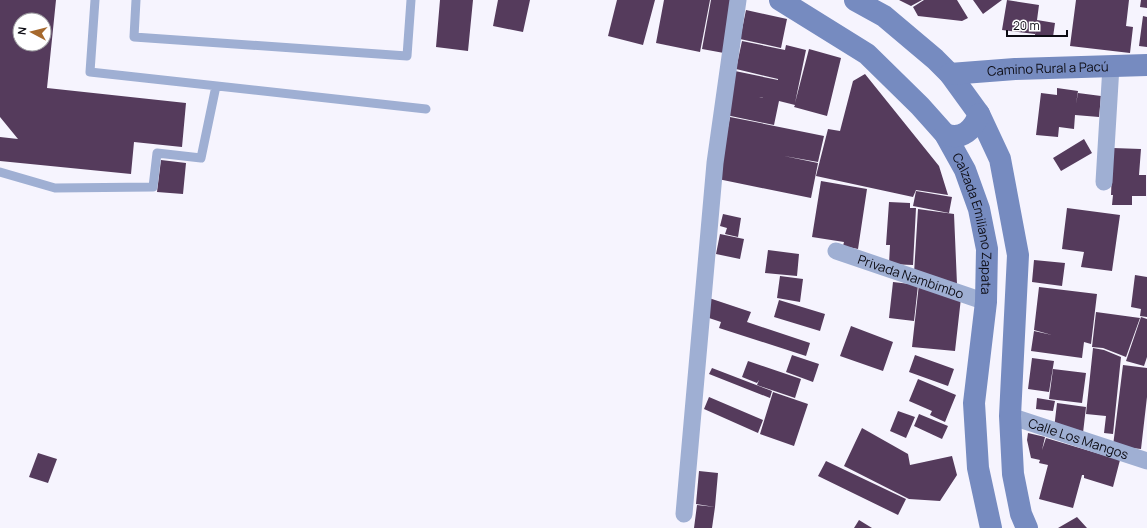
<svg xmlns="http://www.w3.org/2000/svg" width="1147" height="528" viewBox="0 0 1147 528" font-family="Manrope,sans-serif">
<rect width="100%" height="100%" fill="#f6f4fe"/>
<path fill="#553b5c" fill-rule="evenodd" d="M0,0H56L47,88L186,103L182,147L134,142L131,174L0,161V137L18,139L0,117ZM20,20H44V44H20Z
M440,0H473L468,51L436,47Z
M498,0H530L523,32L493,26Z
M617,0H655L643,45L608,36Z
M664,0H710L700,52L656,43Z
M711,0H734L724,53L702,49Z
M899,0H922L911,6Z
M924,0H957L968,18L962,21L918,16L913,7Z
M973,0H1002L983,14Z
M1007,0L1039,5L1037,20L1055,23L1053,37L1035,35L1036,24L1035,34L1002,30Z
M1076,0H1129L1126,26L1133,27L1130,53L1070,46Z
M1141,0H1147V8L1140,7Z
M746,10L787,19L781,48L740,39Z
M1143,16L1147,17V47L1139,46Z
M742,41L785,50L786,45L806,50L795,103L809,49L841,58L827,116L794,107L795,105L779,101L774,125L726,115L731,91L774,100L731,91L735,71L778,80V79L736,69Z
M865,74L939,166L948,195L916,190L913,197L816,176L828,129L840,131L853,81Z
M1057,88L1078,91L1076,104L1078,93L1101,96L1099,117L1075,115L1074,129L1059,127L1058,137L1036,135L1041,93L1057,95Z
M730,117L824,136L818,162L784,156L818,163L811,198L718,179Z
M1084,139L1092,153L1061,171L1053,158Z
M1113,148L1141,149L1139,175H1146V196H1132V205H1112L1113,195H1111Z
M161,160L186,163L183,194L157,192Z
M821,181L867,189L858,249L843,246L844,242L812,237Z
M916,191L952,197L949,213L913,206Z
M889,202L910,203V208H916L913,265L889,264L890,245H886Z
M1067,208L1120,215L1112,271L1081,267L1084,252L1062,249Z
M918,209L954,214L957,284L914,273Z
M723,214L741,218L738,237L725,234L727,228L720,226Z
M720,234L744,239L740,259L716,254Z
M768,250L799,254L797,276L765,273Z
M1034,260L1065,263L1062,286L1032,282Z
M1135,275L1147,277V317L1140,316L1141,309L1131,307Z
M780,276L803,279L800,302L777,298Z
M893,282L918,285L914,321L889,318Z
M919,284L961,298L955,351L912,347Z
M1039,287L1097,294L1091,344L1084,342L1082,358L1031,351L1034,331L1052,335L1034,330Z
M709,298L751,312L747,322L810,343L806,356L719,328L721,322L703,316Z
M779,300L825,314L820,331L774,317Z
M1096,312L1140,318L1126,357L1103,348L1092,347Z
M1141,317L1147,319V357L1144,366L1126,361Z
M851,326L893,342L883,371L840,356Z
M1093,348L1104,350L1121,357L1113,434L1104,433L1106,416L1086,414Z
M792,355L819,364L813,382L786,372Z
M915,355L954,369L948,386L909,372Z
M1032,358L1054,361L1049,392L1028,389Z
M748,361L801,379L795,398L757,385L759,380L757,383L742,377Z
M1123,365L1147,368V397L1141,449L1113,446Z
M712,368L772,391L770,398L709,374Z
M1053,369L1086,373L1082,403L1049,399Z
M918,379L956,395L945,422L930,415L932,411L909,401Z
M773,392L808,404L794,446L760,434Z
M709,397L763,420L758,433L704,409Z
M1037,398L1055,401L1053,411L1036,409Z
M1057,403L1086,407L1083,433L1054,429Z
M898,411L915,417L906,438L890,431Z
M919,414L948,426L942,439L914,426Z
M862,428L908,454L910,465L952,456L957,475L940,501L909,499L844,466Z
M1028,433L1045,437L1042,450L1046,438L1120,460L1113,487L1084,478V475H1082L1073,508L1039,499L1048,465L1039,463L1040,460L1031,458L1027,440Z
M38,453L57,459L48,483L29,477Z
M826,461L906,499L898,515L818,476Z
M699,471L718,473L715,507L696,504Z
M697,505L715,507L712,528H694Z
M1077,517L1087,528H1058Z
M859,520L872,528H854Z"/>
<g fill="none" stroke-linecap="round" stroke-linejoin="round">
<path stroke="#9fafd3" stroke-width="9" d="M95,0L90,72L426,109
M136,0L134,37L407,56L411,0
M0,172L55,188L153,187L157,153L201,158L216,86"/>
<g stroke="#9fafd3" stroke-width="17">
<path d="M1104,182L1111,66"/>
<path id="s1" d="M836,251L986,302"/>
<path id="s2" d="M1010,416L1147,461"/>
<path d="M684,514L715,163L738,0"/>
</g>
<g stroke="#768bc0" stroke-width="22">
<path id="s3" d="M780,0L867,54L920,106L945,134L965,170L979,209L987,249L986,302L974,403L978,468L991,528"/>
<path d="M855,0L884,16L935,59L950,74L979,114L1000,159L1018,255L1010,416L1013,474L1021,514L1027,528"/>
<path id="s4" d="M950,74L1015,69L1147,65"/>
<path d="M945,134C962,141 974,129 979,114"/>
</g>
</g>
<g text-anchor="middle" stroke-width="4" stroke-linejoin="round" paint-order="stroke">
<g font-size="13" fill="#0c0b13" stroke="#fff">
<text dy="5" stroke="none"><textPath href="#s4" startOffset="98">Camino Rural a Pacú</textPath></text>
<text dy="5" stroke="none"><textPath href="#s3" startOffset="310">Calzada Emiliano Zapata</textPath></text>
<text dy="5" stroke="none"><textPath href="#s1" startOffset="79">Privada Nambimbo</textPath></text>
<text dy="5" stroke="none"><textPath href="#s2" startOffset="72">Calle Los Mangos</textPath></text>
</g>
</g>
<g transform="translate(32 32) rotate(277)"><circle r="19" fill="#ffffff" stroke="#9e9da1"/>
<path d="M0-3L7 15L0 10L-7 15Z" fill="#a6692d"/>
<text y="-6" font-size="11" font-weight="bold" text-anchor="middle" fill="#0c0b13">N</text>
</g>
<path d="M1007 30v6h60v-6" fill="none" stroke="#0c0b13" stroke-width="2"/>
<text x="1013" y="30" font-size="12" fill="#0c0b13" stroke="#ffffff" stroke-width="3" paint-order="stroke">20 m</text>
</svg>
